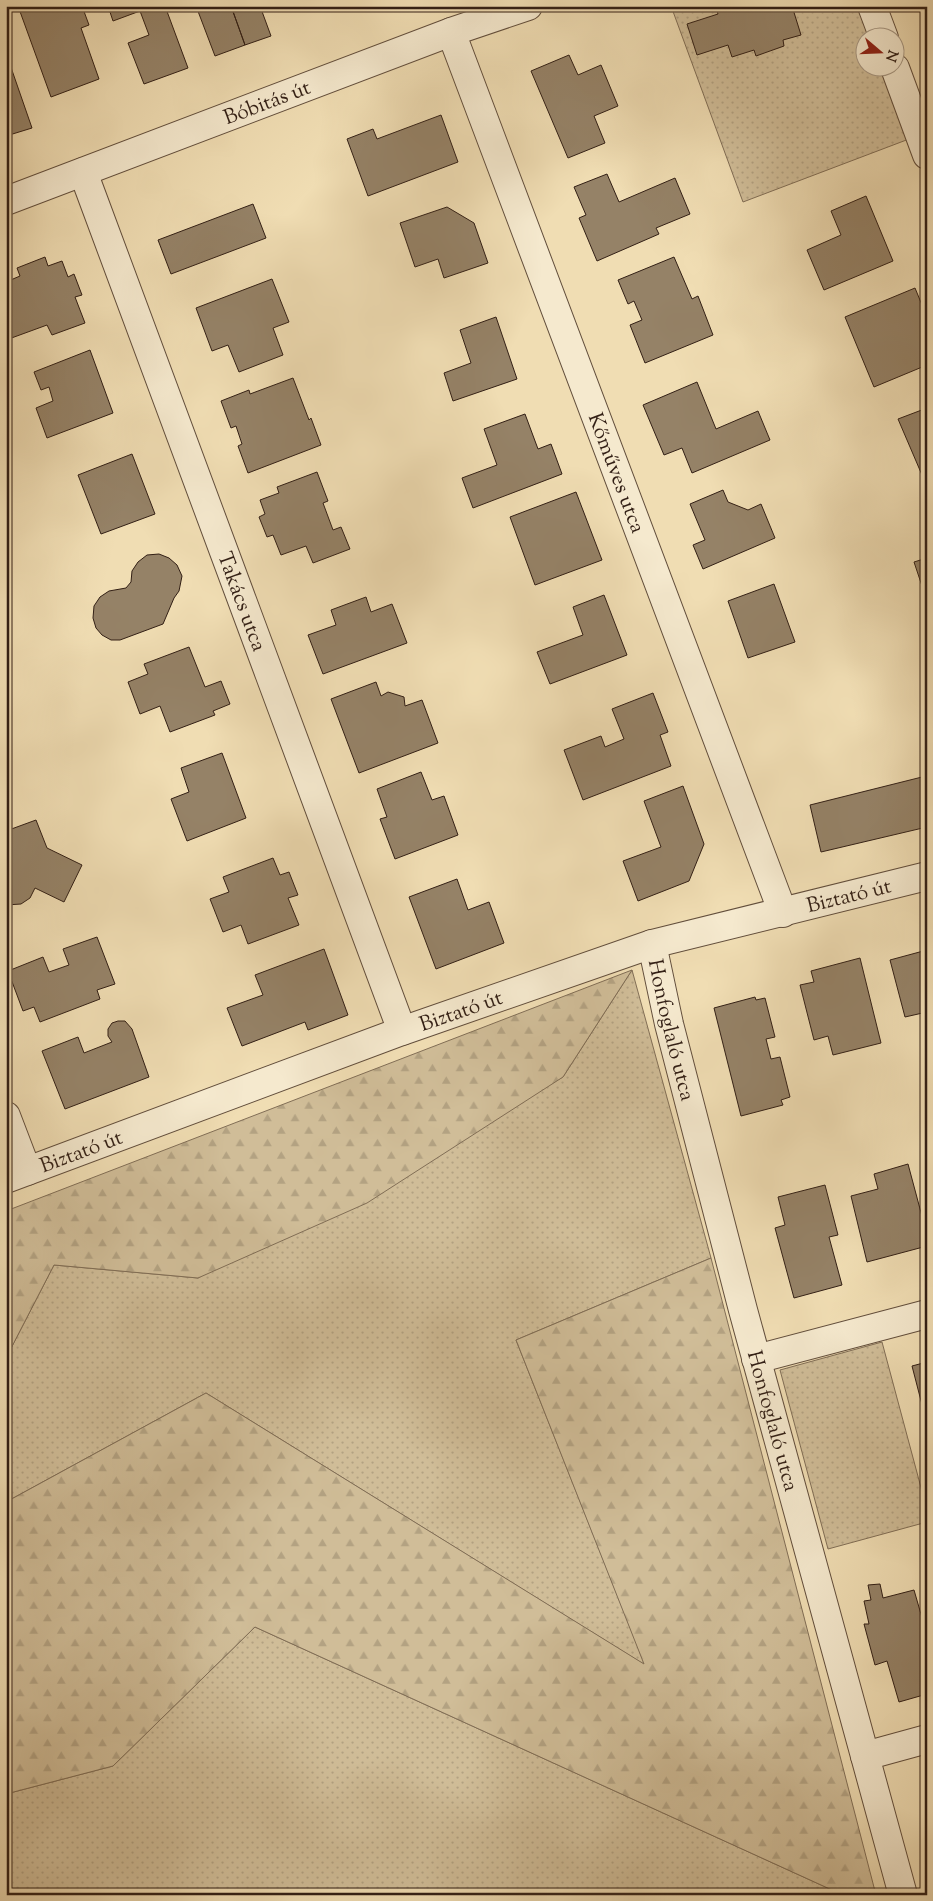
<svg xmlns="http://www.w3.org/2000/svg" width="933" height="1901" viewBox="0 0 933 1901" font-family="'Sorts Mill Goudy',serif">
<defs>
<pattern id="grass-dots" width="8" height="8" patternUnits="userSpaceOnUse" patternTransform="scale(1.25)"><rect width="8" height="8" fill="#d0bd98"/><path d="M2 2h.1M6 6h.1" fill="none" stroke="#b3a282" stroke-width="1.8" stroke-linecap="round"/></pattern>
<pattern id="forest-firs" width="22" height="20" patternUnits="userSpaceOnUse" patternTransform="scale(1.25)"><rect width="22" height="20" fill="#d0bd98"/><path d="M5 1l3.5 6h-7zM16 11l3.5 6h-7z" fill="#b3a282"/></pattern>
</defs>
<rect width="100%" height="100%" fill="#f0ddb3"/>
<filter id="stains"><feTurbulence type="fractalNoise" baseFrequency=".004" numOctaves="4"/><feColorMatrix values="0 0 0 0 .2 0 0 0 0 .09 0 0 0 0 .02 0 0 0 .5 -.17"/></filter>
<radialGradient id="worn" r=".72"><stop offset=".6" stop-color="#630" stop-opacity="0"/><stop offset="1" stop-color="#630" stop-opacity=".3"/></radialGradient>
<path fill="url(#grass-dots)" stroke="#816e56" d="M671,6H859L871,37L866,38V68H882L909,139L743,202Z
M632,970L711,1258L516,1340L645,1665L206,1393L6,1502V1358L54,1265L198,1278L563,1077Z
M882,1342L927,1510V1522L828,1549L780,1370Z
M255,1627L843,1895H6V1794L113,1766Z"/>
<path fill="url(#forest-firs)" stroke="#816e56" d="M632,970L563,1077L367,1203L198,1278L54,1265L6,1358V1211Z
M711,1258L876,1895H843L255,1627L113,1766L6,1794V1502L206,1393L644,1664L516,1340Z"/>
<path fill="#958267" stroke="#321f15" d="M18,6H82L89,25L81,28L99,79L51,97Z
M108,6H165L188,68L144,84L128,43L149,35L140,11L113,21Z
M196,6H231L245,45L215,56Z
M231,6H260L271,36L245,45Z
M723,6H792L801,35L783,40L784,46L756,56L754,50L732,57L728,45L697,55L687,24L718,14L716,8Z
M6,53L32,128L6,136Z
M569,55L578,75L601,65L618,106L594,116L605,143L568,158L531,71Z
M441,115L458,162L368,196L347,139L373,129L377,139Z
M607,174L619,202L675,178L690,214L656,228L659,234L597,261L579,218L586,215L574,187Z
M866,196L893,261L824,290L807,250L841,235L831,211Z
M253,204L266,238L171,274L158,240Z
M447,207L474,223L488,263L444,278L438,259L415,267L400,223Z
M45,257L48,266L62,261L68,277L74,274L82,295L75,297L85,323L52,335L47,325L6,340V282L20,276L17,268Z
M674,257L692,299L698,296L713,335L645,363L630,325L642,320L634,301L628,304L618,280Z
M272,279L289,322L273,328L283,355L239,372L228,345L212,351L196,308Z
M915,288L927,317V365L874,387L845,317Z
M496,317L517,379L453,401L444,373L471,363L460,330Z
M90,350L113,413L47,438L36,408L53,401L49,387L41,390L34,372Z
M293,378L309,420L311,418L321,445L248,473L238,446L242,444L236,426L231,428L221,401L249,390L250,394Z
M697,382L716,429L758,411L770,440L692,473L682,448L664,455L643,405Z
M927,408V482H925L898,419Z
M525,414L538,449L551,444L562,474L473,508L462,478L497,465L484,429Z
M132,454L155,514L101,534L78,475Z
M317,472L328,501L323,503L333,530L341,527L350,549L313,563L306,546L281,555L273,535L267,537L259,517L265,514L260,500L279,493L277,487Z
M723,490L728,502L748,510L761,504L775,538L703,569L693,545L705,540L690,504Z
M576,492L602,560L535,585L510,517Z
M159,554L169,558L177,565L182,576L179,591L174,598L163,624L120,640H111L102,635L96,628L93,618L94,606L100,597L109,591L126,588L131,582L132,571L138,562L147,555Z
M927,558V591L924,592L914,562Z
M774,584L795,642L748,658L728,601Z
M604,595L627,655L550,684L537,652L583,635L573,607Z
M366,597L371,612L392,604L407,643L323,674L308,635L336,625L331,610Z
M189,647L205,687L221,681L230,704L213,711L215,715L170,732L160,706L140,714L128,682L148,674L144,664Z
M376,682L381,696L388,692L404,697L405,706L422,700L438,743L359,773L331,699Z
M653,693L668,732L660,735L671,766L583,800L564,750L601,736L605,747L624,739L612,709Z
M222,753L246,818L187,841L171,799L189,792L181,768Z
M421,772L432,800L444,796L458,835L395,859L380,819L387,817L377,789Z
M926,776L927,827L821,852L810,805Z
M683,786L704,844L689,881L638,901L623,861L661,847L644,801Z
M36,820L47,848L82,865L64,902L35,888L30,898L21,904L6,905V831Z
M273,858L280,875L289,872L298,895L288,898L299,925L248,944L241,925L223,932L210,899L229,892L223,877Z
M457,879L468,910L489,902L504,943L436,969L409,897Z
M97,937L115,984L97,990L100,999L40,1022L34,1007L23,1011L8,971L43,957L49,972L69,965L63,949Z
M324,949L348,1015L308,1030L305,1022L242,1046L227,1008L263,995L255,975Z
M927,950V1012L905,1017L890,960Z
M860,958L881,1043L833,1055L828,1036L814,1040L800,985L814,982L811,971Z
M755,997L756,1000L765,998L775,1037L766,1039L771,1059L780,1057L790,1097L781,1100L783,1105L741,1116L714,1008Z
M118,1021H125L132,1029L149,1077L65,1109L42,1051L78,1037L84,1053L112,1042L108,1036V1029L112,1023Z
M908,1164L927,1235V1246L867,1262L851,1196L878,1189L874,1174Z
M825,1185L838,1235L829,1237L842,1285L794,1298L775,1228L785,1225L778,1197Z
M927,1362V1424L912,1366Z
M880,1584L883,1598L914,1590L927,1635V1694L899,1702L887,1661L875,1665L864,1624H869L864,1601L871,1600L868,1585Z"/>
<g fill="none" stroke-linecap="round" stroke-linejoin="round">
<defs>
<g id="minor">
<path d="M872,6L884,38"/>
<path id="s1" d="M451,32L783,913"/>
<path d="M895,68L927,155"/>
<path id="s2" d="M83,172L402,1031"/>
<path id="s3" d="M6,201L451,32L528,6"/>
<path id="s4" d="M652,944L669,1024L743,1310L903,1895"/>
<path d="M6,1116L27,1171"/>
<path id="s5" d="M6,1179L402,1031L652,944L927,876"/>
<path d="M756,1359L927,1314"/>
<path d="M865,1756L927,1739"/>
</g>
</defs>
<use href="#minor" stroke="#624e3c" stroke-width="30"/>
<use href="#minor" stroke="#f5e9ce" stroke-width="28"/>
</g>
<g text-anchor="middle" stroke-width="4" stroke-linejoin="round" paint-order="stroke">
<g font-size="21" fill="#321f15" stroke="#f5e9ce">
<text dy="7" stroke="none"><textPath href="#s3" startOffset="279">Bóbitás út</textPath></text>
<text dy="7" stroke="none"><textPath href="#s1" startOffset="471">Kőműves utca</textPath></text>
<text dy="7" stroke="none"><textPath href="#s2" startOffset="458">Takács utca</textPath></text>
<text dy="7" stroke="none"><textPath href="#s5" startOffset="890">Biztató út</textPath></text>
<text dy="7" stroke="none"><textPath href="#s5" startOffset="485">Biztató út</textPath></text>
<text dy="7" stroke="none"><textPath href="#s4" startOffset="88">Honfoglaló utca</textPath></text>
<text dy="7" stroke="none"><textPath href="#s5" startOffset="80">Biztató út</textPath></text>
<text dy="7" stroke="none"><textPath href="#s4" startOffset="492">Honfoglaló utca</textPath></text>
</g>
</g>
<rect width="933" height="1901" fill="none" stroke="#f0ddb3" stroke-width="25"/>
<rect x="8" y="8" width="918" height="1886" fill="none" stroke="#321f15" stroke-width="2.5"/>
<rect x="12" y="12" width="908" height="1876" fill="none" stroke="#321f15"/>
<g transform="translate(880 52) rotate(109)"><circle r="24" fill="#f5e9ce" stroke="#a79884"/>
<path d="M0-4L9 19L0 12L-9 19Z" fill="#8f2418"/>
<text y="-8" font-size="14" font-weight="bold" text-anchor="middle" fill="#321f15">N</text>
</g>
<rect width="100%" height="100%" filter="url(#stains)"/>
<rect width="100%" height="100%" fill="url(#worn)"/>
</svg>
